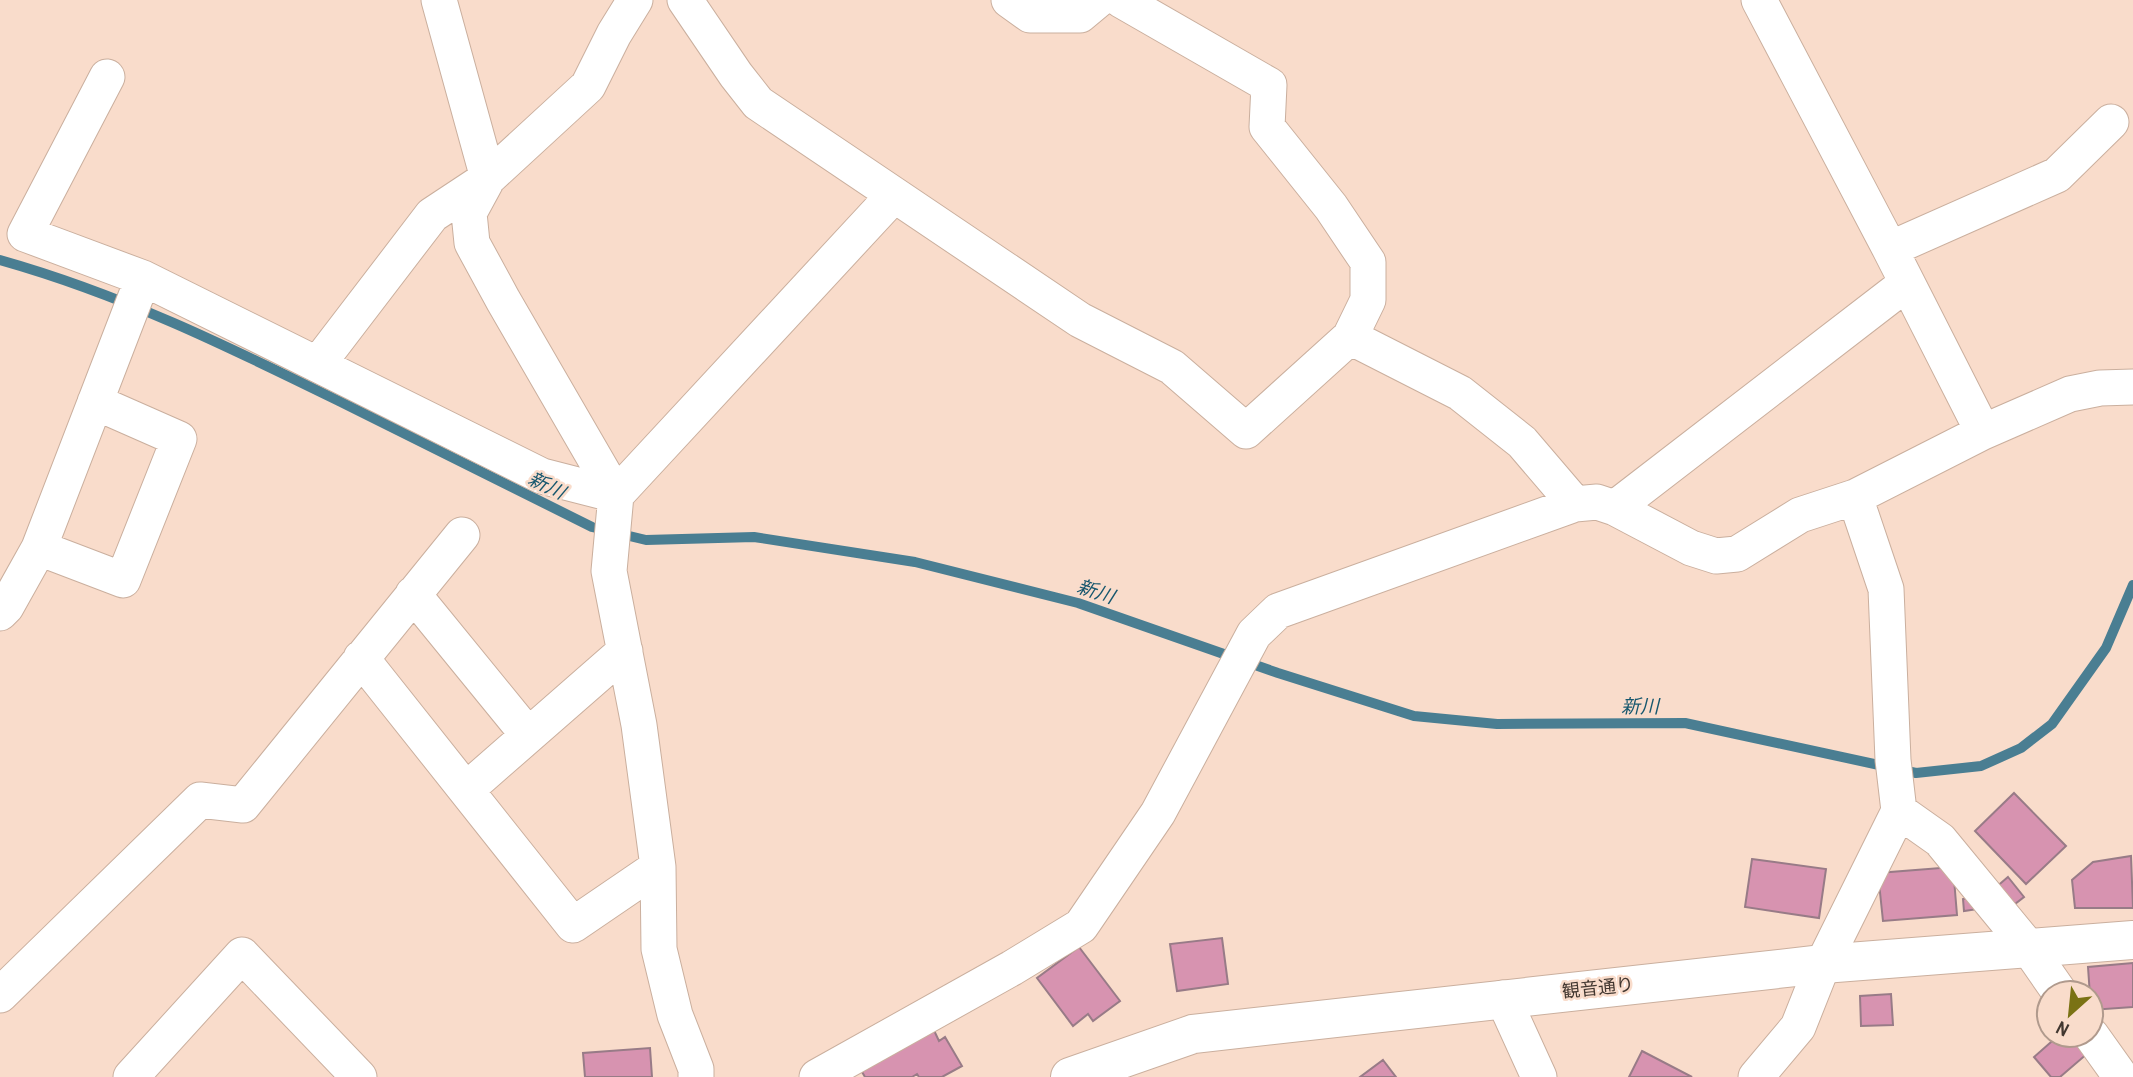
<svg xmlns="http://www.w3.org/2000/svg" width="2133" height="1077" viewBox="0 0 2133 1077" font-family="'Archivo Narrow','Noto Sans JP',sans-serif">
<rect width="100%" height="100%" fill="#f9dccb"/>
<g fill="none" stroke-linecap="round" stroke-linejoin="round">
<path stroke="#4a7e92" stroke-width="10" d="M0,260C121,294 227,346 339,401C423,443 507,485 592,527L646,540L754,537L915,562L1078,603L1278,673L1414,716L1497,724L1685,723L1916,773L1981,766L2021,748L2052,724L2106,648L2133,585"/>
</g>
<path fill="#d793b0" stroke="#987b87" stroke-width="2" d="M2014,793L2066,846L2026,884L1975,831Z
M2131,856L2133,908H2075L2072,880L2093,862Z
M1752,859L1826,869L1819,918L1745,907Z
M1953,867L1957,915L1883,921L1878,873Z
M2008,877L2024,897L2011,907L1995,888Z
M1976,897L1978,909L1964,911L1963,899Z
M1222,938L1228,984L1177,991L1170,944Z
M1079,947L1120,1001L1093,1021L1088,1014L1073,1026L1037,978Z
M2133,963V1007L2091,1010L2088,967Z
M1891,994L1893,1025L1861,1026L1860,996Z
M931,1024L939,1041L945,1037L962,1066L942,1077H919L917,1074L912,1077H865L858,1065Z
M2059,1035H2073L2088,1053L2060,1077H2051L2034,1057Z
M650,1048L652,1077H585L583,1053Z
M1642,1051L1692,1077H1629Z
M1383,1060L1396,1077H1360Z"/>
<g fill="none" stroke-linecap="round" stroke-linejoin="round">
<defs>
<path id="minor" d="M439,0L488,178L469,213L472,243L503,300L616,495L609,571L639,725L658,867L659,949L675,1015L696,1069V1077
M685,0L736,75L758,103L1080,320L1172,367L1246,431L1350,337L1368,300V262L1331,207L1267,127L1269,85L1121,0
M1009,0L1030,15H1080L1098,0
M1759,0L1890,249L1983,432
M107,77L25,234L143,278L542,476L616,495L894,195
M1890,249L2057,175L2111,122
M1350,337L1460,393L1522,442L1575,504
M318,364L432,215L488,178L588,86L614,34L635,0
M1855,497L1886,589L1893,760L1899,811L1940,840L2028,947L2060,993
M1615,508L1907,283
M39,548L123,580L179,439L95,402
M413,594L528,735
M0,613L6,607L39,548L143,278
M361,658L573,925L658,867
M466,790L625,651
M0,995L200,800L243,805L462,535
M1503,998L1539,1077
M2091,1035L2121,1077
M131,1077L242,955L359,1077
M817,1077L1012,968L1081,926L1158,813L1254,634L1278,611L1575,504L1597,502L1615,508L1691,548L1716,556L1737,554L1800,515L1855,497L1983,432L2070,394L2100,388L2133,387
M1756,1077L1798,1027L1823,964L1899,811"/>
<path id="tertiary" d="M1070,1077L1193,1034L1823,964L2133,940"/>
</defs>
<use href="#minor" stroke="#caaf9e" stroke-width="37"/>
<use href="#tertiary" stroke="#caaf9e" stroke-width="40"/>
<use href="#minor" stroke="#fff" stroke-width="35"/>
<use href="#tertiary" stroke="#fff" stroke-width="38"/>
</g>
<g text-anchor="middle" stroke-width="5" stroke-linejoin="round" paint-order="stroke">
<g font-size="18" fill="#423730" stroke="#f9dccb">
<text transform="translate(1598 988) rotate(-6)" y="6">観音通り</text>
</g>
<g font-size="19" font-style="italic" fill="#17576e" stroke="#f9dccb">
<text transform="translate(547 485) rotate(26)" y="7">新川</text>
<text transform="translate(1096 591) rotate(18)" y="7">新川</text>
<text x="1640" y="713">新川</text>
</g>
</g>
<g transform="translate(2070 1014) rotate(207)"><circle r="33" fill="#f9dccb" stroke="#b09a8d" stroke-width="2"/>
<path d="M0-5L12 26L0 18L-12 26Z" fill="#7a7214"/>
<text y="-10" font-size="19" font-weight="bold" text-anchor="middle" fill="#423730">N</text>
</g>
</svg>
